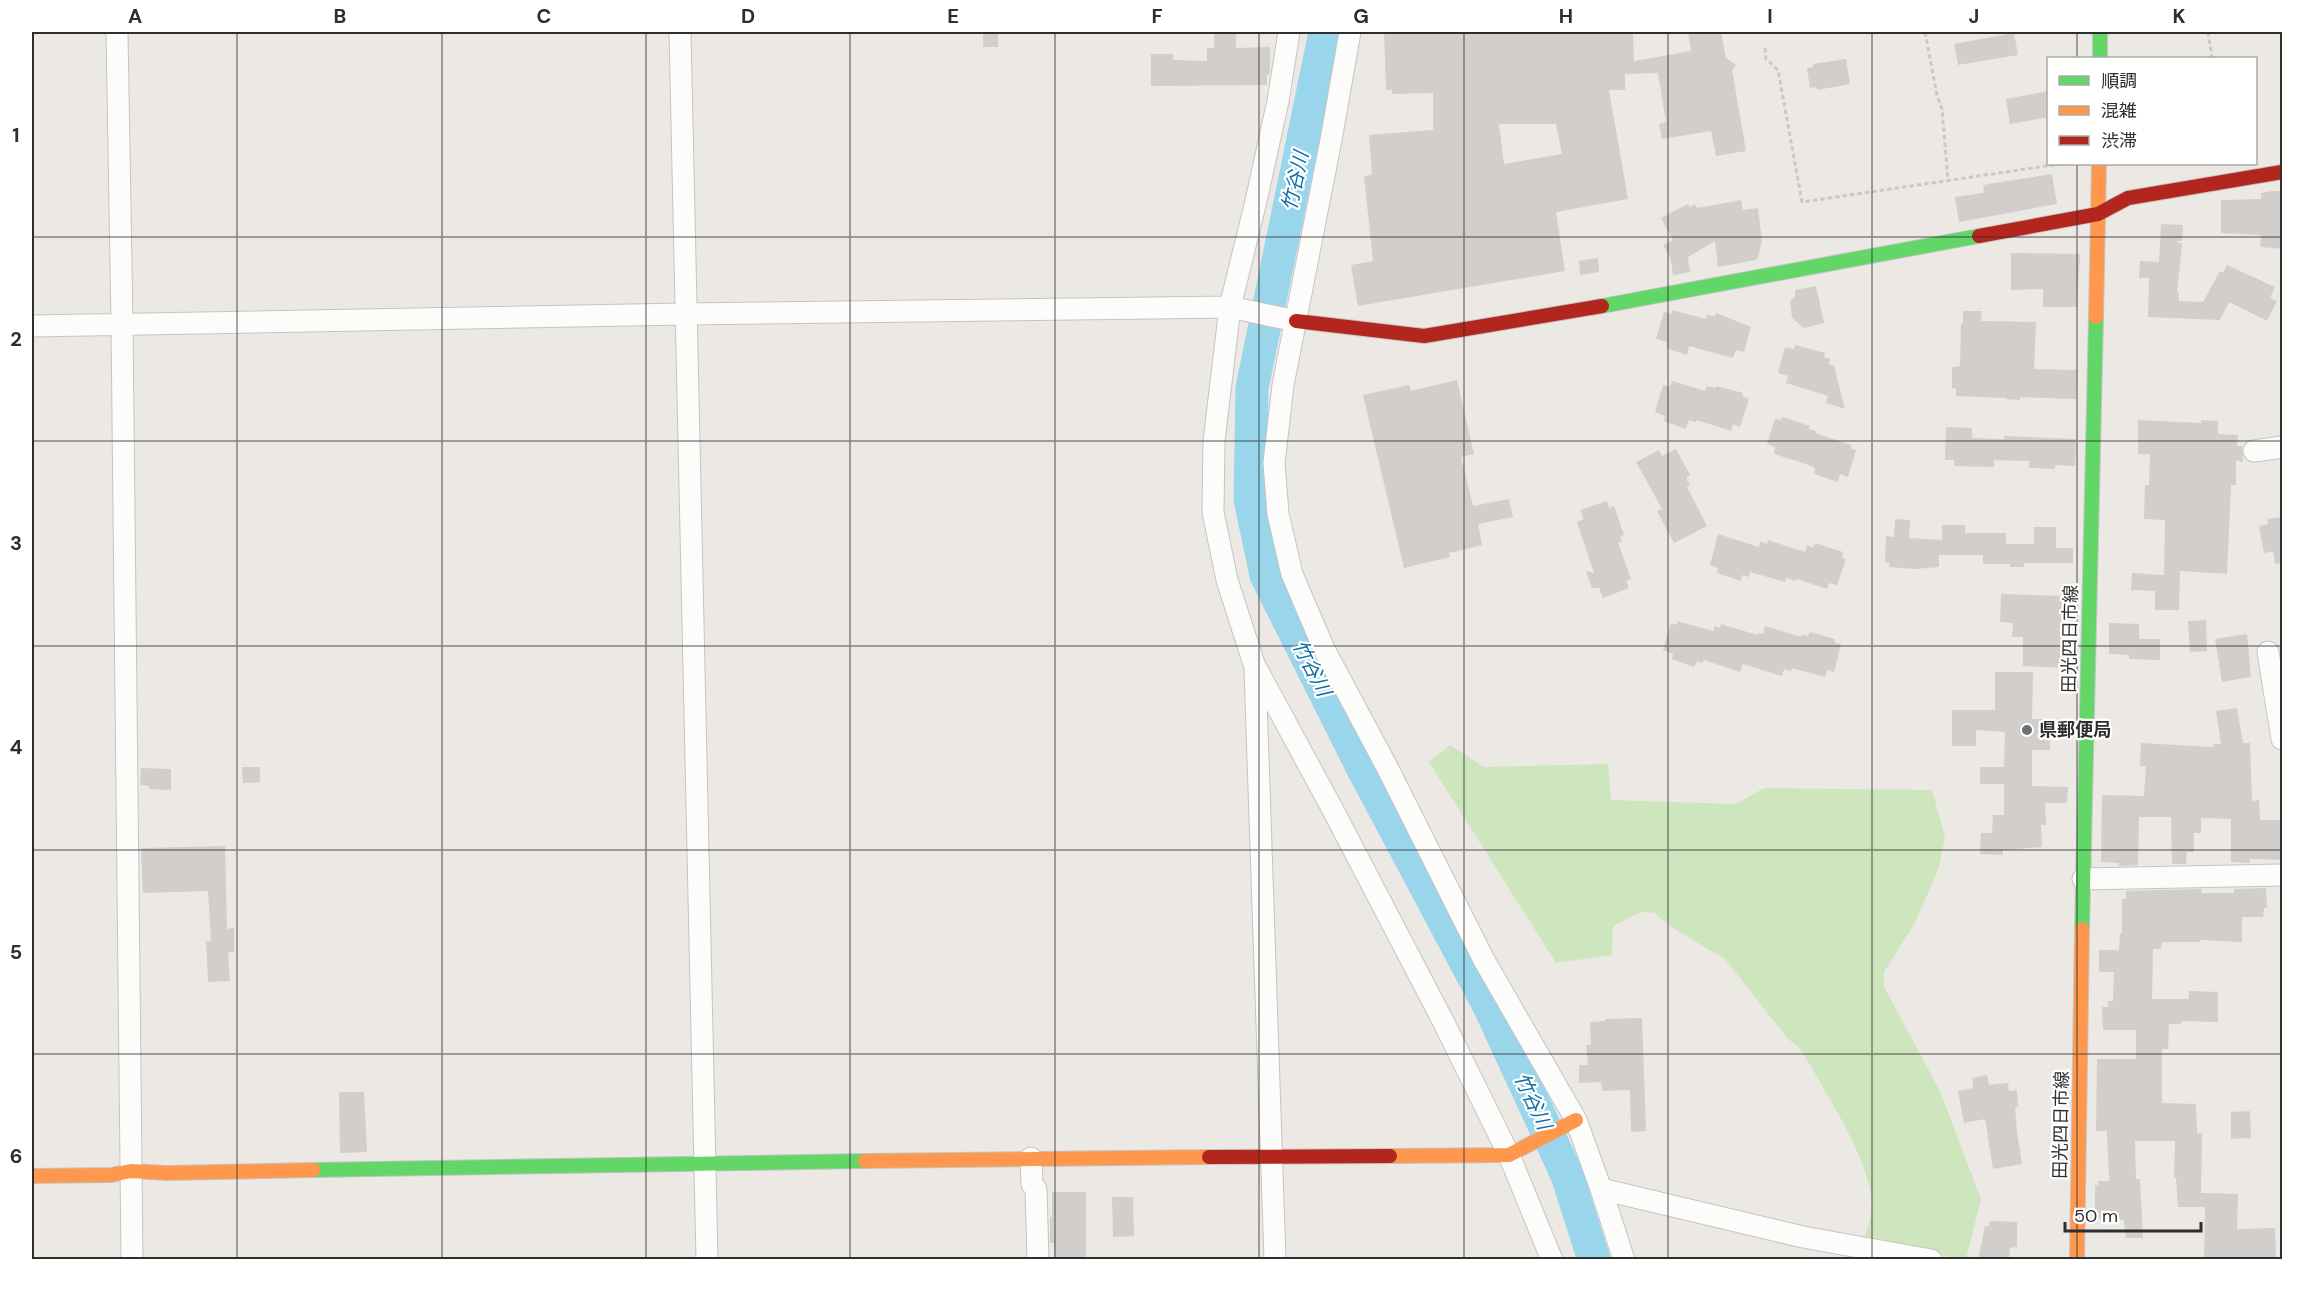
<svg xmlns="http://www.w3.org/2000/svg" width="2314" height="1291" viewBox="0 0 2314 1291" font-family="'DM Sans','Noto Sans JP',sans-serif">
<rect width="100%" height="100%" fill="#ece8e4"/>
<path fill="#cee6be" d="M1450,745L1484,767L1608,764L1611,800L1736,804L1764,788L1932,790L1945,836L1939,867L1915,923L1884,972V987L1940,1091L1981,1199L1966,1259H1957L1865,1236C1867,1228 1871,1218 1872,1209C1875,1166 1822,1087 1800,1048L1788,1039L1725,959L1676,930L1654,913L1641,912L1613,926L1612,955L1556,963L1429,762Z"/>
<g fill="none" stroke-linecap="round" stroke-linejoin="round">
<path stroke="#99d6ec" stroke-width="33" d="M1325,32L1252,388L1250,499L1266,575L1362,767L1489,1006L1567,1175L1594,1260"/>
</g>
<path fill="#d1cecb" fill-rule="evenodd" d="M983,32H998V47H983Z
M1214,32H1236V48L1270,47V69L1269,75H1267V85L1151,86V54H1173V60L1207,61V48H1214Z
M1384,32H1633L1634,61L1691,51L1688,32H1721L1726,58L1736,65L1732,70L1746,151L1716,156L1711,131L1662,139L1659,124L1666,122L1658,73L1625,74V90H1609L1628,199L1556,212L1565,271L1358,306L1351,265L1373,261L1364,176L1372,175L1369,135L1433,130V93L1392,94V90H1386ZM1499,124H1556L1562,154L1504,164Z
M2014,33L2018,55L1958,65L1954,44Z
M1846,59L1850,84L1817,90V87L1810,88L1807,68L1813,67V64Z
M2049,91V117L2010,124L2006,99Z
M2052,174L2057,204L1959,222L1955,197L1984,193L1983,185Z
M2272,191H2283V249L2260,247L2261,235L2221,233V200L2261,199V193Z
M1741,200L1743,210L1758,208L1762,241L1758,257L1756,260L1718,267L1715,241L1688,257L1690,272L1673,275L1671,260L1663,245L1673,240L1661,218L1688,204L1690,207L1695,204L1697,208Z
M2161,224L2183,225L2182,241H2176L2182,244L2177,292L2179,293V301L2203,302L2220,271L2223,273L2227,265L2275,287L2270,298L2277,301L2267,321L2229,302L2220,320L2148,317L2149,278H2139L2140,261L2159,262Z
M2011,253L2080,254L2077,307H2043V289L2011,290Z
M1598,258L1599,272L1580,275L1579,261Z
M1816,286L1824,323L1804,328L1792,318L1790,302L1795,296V290Z
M1672,310L1706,319L1707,315L1715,316L1716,313L1751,327L1744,352L1736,350L1733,358L1689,346L1687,355L1666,348L1667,342L1656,339L1664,312L1671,314Z
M1963,311H1982L1981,321L2036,322L2034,369L2077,370L2076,399L2020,397V400L2006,399V398L1956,396V389L1952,388V367L1960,366L1961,323H1963Z
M1795,345L1825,353L1824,357L1830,359L1829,364L1834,366L1845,409L1826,403L1828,396L1786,383L1788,376L1778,373L1785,347L1794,349Z
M1457,380L1474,454L1461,457L1473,506L1509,499L1513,517L1478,524L1482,545L1449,553L1450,557L1404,568L1363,395L1409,385L1411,391Z
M1672,381L1705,391L1707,386L1716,388V386L1743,393L1742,396L1749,399L1740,427L1733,424L1731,431L1697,420L1696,422L1689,420L1686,429L1664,421L1665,416L1655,412L1663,385L1670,387Z
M1782,417L1810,426L1809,429L1816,431L1815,433L1851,445V449L1856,450L1848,477L1840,474L1838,482L1814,474L1815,468L1806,464L1774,454L1775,447L1767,444L1775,419L1781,420Z
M2138,420L2201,423V420L2218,421V434L2238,435L2237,446H2242L2243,462L2236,460V485H2231L2227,574L2180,571L2179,610H2155V591L2131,590L2132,573L2164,575L2165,520L2144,519L2145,485H2149L2150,454H2138Z
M1946,427L1972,428V438L2004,439V436L2076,439L2075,466L2055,465V469L2029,468V461L1994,460V467L1954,466V460H1945Z
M1676,449L1690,475L1686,478L1690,485L1687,487L1707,526L1674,543L1657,511L1662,509L1636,462L1659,450L1662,456Z
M1607,501L1609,508L1614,506L1624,535L1620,536L1622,542L1618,543L1631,579L1626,581L1629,588L1603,598L1599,588H1592L1586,571L1594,573L1577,522L1584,519L1580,510Z
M2283,517V563L2275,564L2273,551L2264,553L2259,526L2268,524L2267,519Z
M1895,519L1910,520L1909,538L1942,540V525H1965V533H2006V544H2034V527H2056V548H2073V563H2024V567H2010V564H1983V555H1939V567L1915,569L1889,567L1890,563L1885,562L1886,536L1894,537Z
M1718,534L1759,547L1760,541L1767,544L1768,540L1805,552L1807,545L1813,548L1815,543L1843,552L1842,558L1846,559L1837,585L1829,583L1827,589L1797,579L1796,581L1786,578L1785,582L1750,572L1749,577L1742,575L1741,581L1717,573L1718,568L1710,565Z
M2001,594L2063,596L2062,638L2071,639V654H2064V668L2023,666V637H2012L2013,623L2000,622Z
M2206,620L2207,651L2190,652L2188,621Z
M1677,621L1713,631L1715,626L1720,628L1721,624L1757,635L1758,633L1763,634L1765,626L1801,637L1802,634L1808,636L1810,632L1835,639V643L1841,644L1834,672L1827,670L1825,677L1792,668L1791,671L1784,669L1782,676L1743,664L1740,672L1704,660L1702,663L1697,661L1694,667L1672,659L1673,654L1663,650L1671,623L1677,625Z
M2109,623L2139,624V639H2160V660L2129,659V655L2109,654Z
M2247,634L2251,677L2222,682L2215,639Z
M1995,672H2033L2032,719H2050V750H2032V786L2068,787L2067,803H2045L2046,825H2041L2042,847L2003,850V855L1980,854L1981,833H1992L1993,815H2004V784H1980V767H2004L2005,732L1976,730V746H1952V710H1995Z
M2237,708L2243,743H2250L2252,801L2259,800L2260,820H2283V860L2250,859V863L2231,862V819L2201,818V833H2194V852H2187L2186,864H2172L2171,817H2139L2138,865L2119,866V863L2101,862L2102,795L2144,796L2146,766H2140L2141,743L2213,747V744H2221L2216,711Z
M242,767H260V782L243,783Z
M141,768L171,769V790L149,789V786L140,785Z
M225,846L227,929L234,928V952H228L230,981L208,982L206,941H211L208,891L143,893L141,848Z
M2266,888L2267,908H2264L2263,917H2242V942L2200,940V942H2162L2161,949H2153L2152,999H2189V991L2218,992V1022L2181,1021V1024H2169L2168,1049H2162V1103L2196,1104L2197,1133H2202L2201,1193L2238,1194L2237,1229L2275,1228L2276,1260H2204L2205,1207H2178L2176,1178H2174L2175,1141H2135L2136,1179H2140L2143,1238H2126L2124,1220L2095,1219V1185H2098V1181H2109L2107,1131H2096L2097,1059H2136V1030H2103L2102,1007H2108V1001H2113L2114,972H2099V950H2119L2120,933H2122V899H2126V891L2202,889L2201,893H2234V889Z
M1642,1018L1646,1131L1631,1132L1630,1090L1602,1091L1601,1082L1579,1083V1065H1588L1586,1045H1591L1590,1022L1605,1021V1019Z
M1987,1075L1989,1085L2008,1083L2009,1091L2017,1090L2018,1107H2015L2017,1132L2022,1164L1993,1169L1985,1119L1964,1123L1958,1091L1973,1088L1972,1078Z
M339,1092H364L367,1152L340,1153Z
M2250,1111L2251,1138L2231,1139V1112Z
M1052,1192H1086V1260H1054V1243H1050V1217H1052Z
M1112,1197H1133L1134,1236L1113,1237Z
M1990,1221L2017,1222V1247L2010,1248L2009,1260H1978L1985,1226H1989Z"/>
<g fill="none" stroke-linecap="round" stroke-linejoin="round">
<defs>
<path id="street" d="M117,32L122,324L132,1260
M680,32L707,1260
M1289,32L1278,101L1256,201L1230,307L1214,441L1213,512L1227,580L1254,664L1334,812L1443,1021L1509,1155L1552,1260
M1350,32L1331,140L1283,385L1274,463L1278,514L1292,574L1324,649L1387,767L1484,960L1576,1120L1601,1189L1624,1260
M32,326L685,314L1230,307L1296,321
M2254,451L2282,447
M2268,652L2282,739
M1255,670L1275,1260
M2083,879L2282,875
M1031,1158L1032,1184L1036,1189L1038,1260
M1601,1189L1803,1237L1931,1260"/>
<path id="fast" d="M2100,32V58
M1602,306L1979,236
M2082,929L2096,317
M313,1170L865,1161"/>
<path id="slow" d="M2096,317L2099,164
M1390,1156L1509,1155L1576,1120
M865,1161L1209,1157
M32,1176L111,1175L131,1171L167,1173L313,1170
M2077,1260L2082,929"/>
<path id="jam" d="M1979,236L2098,214L2128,198L2282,172
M1296,321L1424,336L1602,306
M1209,1157L1390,1156"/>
</defs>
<use href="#street" stroke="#c5c4c5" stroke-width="23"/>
<use href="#fast" stroke="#c5c4c5" stroke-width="16"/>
<use href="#slow" stroke="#c5c4c5" stroke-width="16"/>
<use href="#jam" stroke="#c5c4c5" stroke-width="16"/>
<path stroke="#c9c9c8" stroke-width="3" stroke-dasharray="4.5 3" stroke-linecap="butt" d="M1925,32L1937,95L1942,109L1948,180
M2208,32L2212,58
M1765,48L1766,59L1778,70L1802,202L2060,164"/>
<use href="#street" stroke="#fcfcfb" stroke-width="21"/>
<use href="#fast" stroke="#63d668" stroke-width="14"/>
<use href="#slow" stroke="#ff974d" stroke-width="14"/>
<use href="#jam" stroke="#b3261e" stroke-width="14"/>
</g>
<path fill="none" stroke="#2e2e2e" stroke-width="1.5" stroke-opacity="0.55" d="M237,32V1260M442,32V1260M646,32V1260M850,32V1260M1055,32V1260M1259,32V1260M1464,32V1260M1668,32V1260M1872,32V1260M2077,32V58M2077,164V1260M32,237H2282M32,441H2282M32,646H2282M32,850H2282M32,1054H2282"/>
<circle fill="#706f6e" stroke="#fff" stroke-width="2" cx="2027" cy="730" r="6"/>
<g text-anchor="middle" stroke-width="4.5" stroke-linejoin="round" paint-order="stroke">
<g font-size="18" fill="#2e2e2e" stroke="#fff">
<text transform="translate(2070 639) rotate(-89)" y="6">田光四日市線</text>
<text transform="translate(2061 1125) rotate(-89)" y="6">田光四日市線</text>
</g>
<g font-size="18" font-weight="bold" fill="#2e2e2e" stroke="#fff" text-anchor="start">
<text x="2039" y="736">県郵便局</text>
</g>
<g font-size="20" font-style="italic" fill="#0d6fa3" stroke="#fff">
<text transform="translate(1295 181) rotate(-78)" y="7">竹谷川</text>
<text transform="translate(1312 668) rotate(63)" y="7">竹谷川</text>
<text transform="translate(1533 1101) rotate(65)" y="7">竹谷川</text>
</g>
</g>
<rect width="2314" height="1291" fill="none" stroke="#ffffff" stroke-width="66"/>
<rect x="2047" y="57" width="210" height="108" fill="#ffffff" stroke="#ababab" stroke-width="1.5"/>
<rect x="2059" y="76" width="30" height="9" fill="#63d668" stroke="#ababab" stroke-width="1.5"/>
<text x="2101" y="87" font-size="18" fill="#2e2e2e">順調</text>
<rect x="2059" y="106" width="30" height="9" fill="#ff974d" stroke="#ababab" stroke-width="1.5"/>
<text x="2101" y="117" font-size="18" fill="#2e2e2e">混雑</text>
<rect x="2059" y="136" width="30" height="9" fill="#b3261e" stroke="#ababab" stroke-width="1.5"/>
<text x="2101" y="147" font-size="18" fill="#2e2e2e">渋滞</text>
<path d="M2065 1222v9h136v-9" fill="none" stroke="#2e2e2e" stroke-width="3"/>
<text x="2074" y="1222" font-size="18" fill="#2e2e2e" stroke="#ffffff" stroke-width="4.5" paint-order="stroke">50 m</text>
<rect x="33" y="33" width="2248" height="1225" fill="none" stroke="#2e2e2e" stroke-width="2"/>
<g font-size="20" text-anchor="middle" font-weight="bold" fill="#2e2e2e">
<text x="135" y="23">A</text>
<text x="340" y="23">B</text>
<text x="544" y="23">C</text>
<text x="748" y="23">D</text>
<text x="953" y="23">E</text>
<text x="1157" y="23">F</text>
<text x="1361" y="23">G</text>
<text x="1566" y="23">H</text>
<text x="1770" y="23">I</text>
<text x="1974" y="23">J</text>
<text x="2179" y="23">K</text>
<text x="16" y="142">1</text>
<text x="16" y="346">2</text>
<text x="16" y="550">3</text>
<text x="16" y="754">4</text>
<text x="16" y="959">5</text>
<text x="16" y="1163">6</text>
</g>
</svg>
